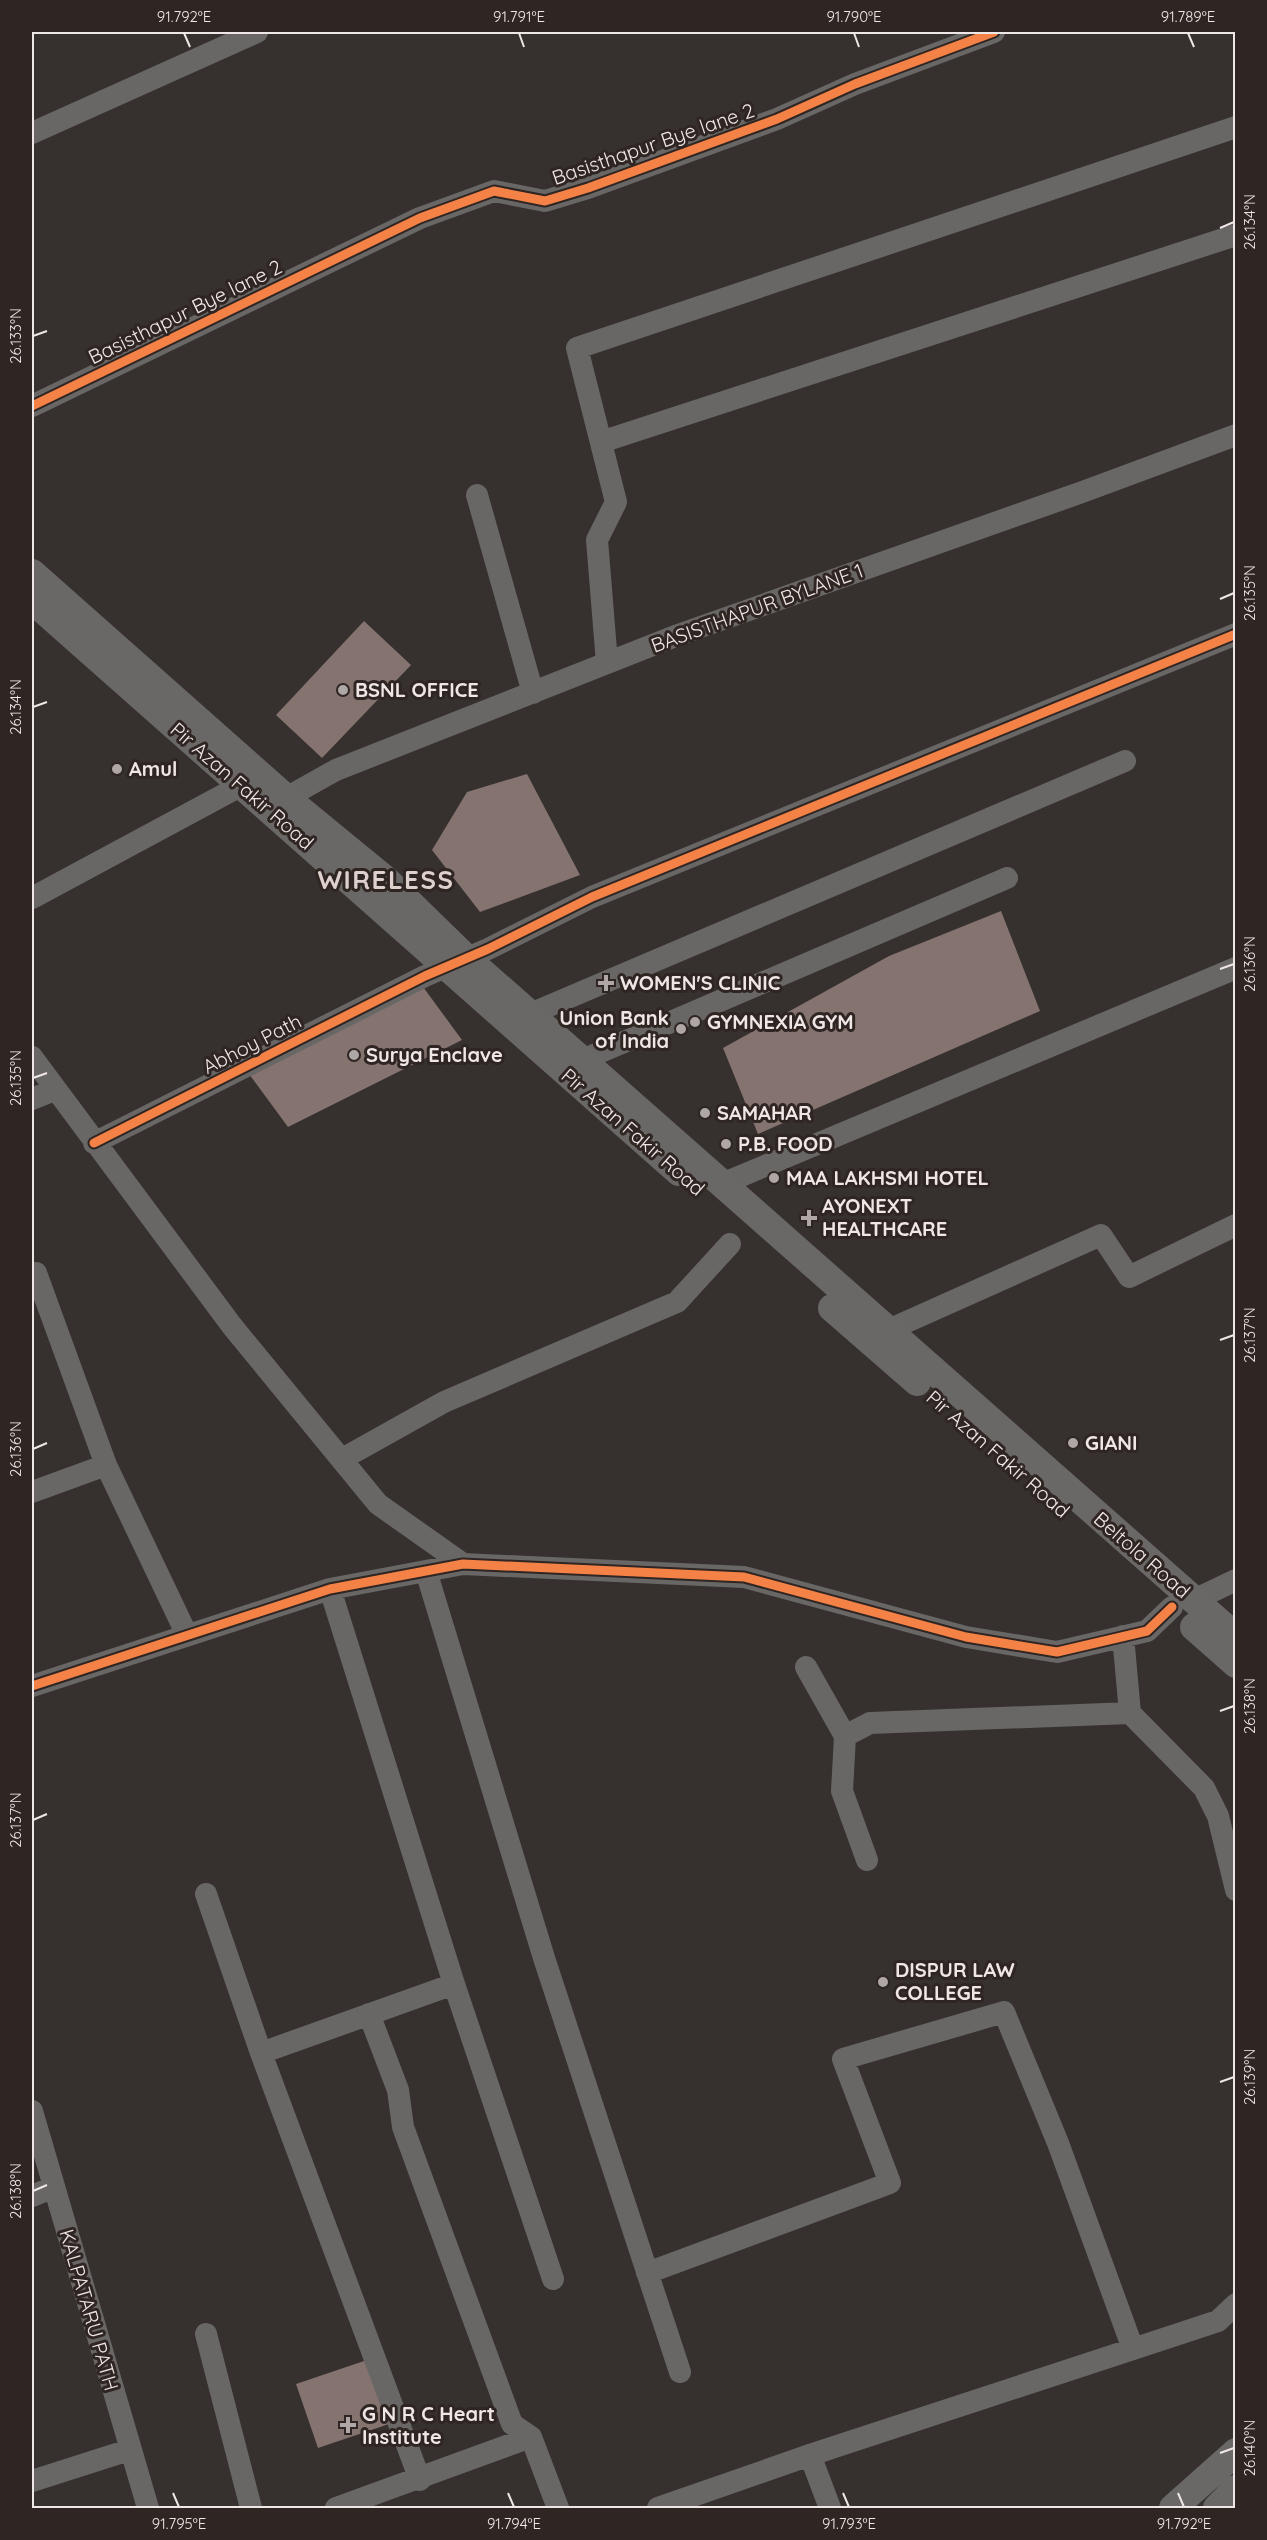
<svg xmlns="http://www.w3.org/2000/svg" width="1267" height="2540" viewBox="0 0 1267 2540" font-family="Quicksand,sans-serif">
<rect width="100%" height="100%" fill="#36302f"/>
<path fill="#84736f" d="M364,621L411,665L322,758L276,715Z
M527,774L580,875L480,912L432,850L467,792Z
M1001,911L1040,1011L758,1134L723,1048L889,956Z
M418,980L462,1040L288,1127L246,1070Z
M367,2360L389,2424L318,2448L296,2384Z"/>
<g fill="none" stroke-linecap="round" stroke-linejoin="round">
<path stroke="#696766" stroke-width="22" d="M32,133L257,32
M32,406L420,218L494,191L545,201L588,188L777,119L855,84L994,32
M601,442L1236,235
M477,495L533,693
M607,663L597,540L616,502L577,348L1236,127
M286,798L336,770L678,635L1085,491L1236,435
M32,898L255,778
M530,1014L1125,761
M32,1057L232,1326L378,1504L463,1564
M582,1060L1007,878
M32,1099L54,1090
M94,1143L425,976L488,949L592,897L1236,634
M722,1184L1236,968
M32,1275L36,1273L106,1465L187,1635
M875,1336L1101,1235L1129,1277L1236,1225
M342,1459L444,1402L677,1302L730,1244
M32,1492L106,1465
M426,1571L544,1958L680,2372
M330,1589L454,1984L553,2279
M1194,1600L1236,1580
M1123,1636L1130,1713L1204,1788L1218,1816L1236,1890
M806,1667L845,1736
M32,1686L330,1589L463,1564L744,1577L966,1637L1057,1652L1147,1631L1172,1607
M867,1860L842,1791L845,1736L870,1723L1130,1713
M206,1894L261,2053L420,2480
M369,2014L398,2090L403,2127L512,2424L531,2437L558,2508
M261,2053L454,1984
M32,2111L148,2508
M32,2196L54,2187
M647,2273L890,2183L843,2059L1004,2012L1058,2143L1133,2349L1218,2321L1236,2304
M206,2334L251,2508
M810,2455L830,2508
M32,2481L129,2450
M336,2508L531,2437
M658,2508L810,2455L1133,2349"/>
<path stroke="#696866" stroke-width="28" d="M32,573L286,798L386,880L466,958L1236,1637
M32,600L679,1172
M832,1308L917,1382
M1194,1627L1236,1664
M1173,2508L1236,2452
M1217,2508L1236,2489"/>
<defs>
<path id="cycleway" d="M32,406L420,218L494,191L545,201L588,188L777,119L855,84L994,32
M94,1143L425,976L488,949L592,897L1236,634
M32,1686L330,1589L463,1564L744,1577L966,1637L1057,1652L1147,1631L1172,1607"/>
</defs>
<use href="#cycleway" stroke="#2f2522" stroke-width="13"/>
<use href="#cycleway" stroke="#f48246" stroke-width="9"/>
</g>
<path fill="none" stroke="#eee7e6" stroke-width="2" d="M184,33L190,47M519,33L524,47M854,33L859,47M1188,33L1194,47M1220,228L1234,222M33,336L47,331M1220,599L1234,593M33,707L47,702M1220,969L1234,964M33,1078L47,1073M1220,1340L1234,1335M33,1449L47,1443M1220,1711L1234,1706M33,1820L47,1814M1220,2082L1234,2077M33,2191L47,2185M1220,2453L1234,2448M173,2493L179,2507M508,2493L514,2507M843,2493L849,2507M1178,2493L1184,2507"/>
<g fill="#aea7a6" stroke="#2f2522" stroke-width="2">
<circle cx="343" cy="690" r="6"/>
<circle cx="117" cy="769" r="6"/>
<path d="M603 974h6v6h6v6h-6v6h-6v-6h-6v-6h6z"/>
<circle cx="695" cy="1022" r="6"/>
<circle cx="681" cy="1029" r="6"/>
<circle cx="354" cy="1055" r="6"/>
<circle cx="705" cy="1113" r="6"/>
<circle cx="726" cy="1144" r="6"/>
<circle cx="774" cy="1178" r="6"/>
<path d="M806 1209h6v6h6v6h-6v6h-6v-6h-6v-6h6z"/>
<circle cx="1073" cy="1443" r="6"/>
<circle cx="883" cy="1982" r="6"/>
<path d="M345 2416h6v6h6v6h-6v6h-6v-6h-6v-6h6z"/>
</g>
<g text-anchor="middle" stroke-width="6" stroke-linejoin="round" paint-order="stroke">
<g font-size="20" fill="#eee7e6" stroke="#2f2522">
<text transform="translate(653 144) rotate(-19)" y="7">Basisthapur Bye lane 2</text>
<text transform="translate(185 312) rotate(-26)" y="7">Basisthapur Bye lane 2</text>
<text transform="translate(757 608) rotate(-20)" y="7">BASISTHAPUR BYLANE 1</text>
<text transform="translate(242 786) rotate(41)" y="7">Pir Azan Fakir Road</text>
<text transform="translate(252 1044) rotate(-27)" y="7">Abhoy Path</text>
<text transform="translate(633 1132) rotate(41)" y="7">Pir Azan Fakir Road</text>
<text transform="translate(998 1454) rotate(41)" y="7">Pir Azan Fakir Road</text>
<text transform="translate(1142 1555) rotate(41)" y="7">Beltola Road</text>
<text transform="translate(89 2310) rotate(74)" y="7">KALPATARU PATH</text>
</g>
<g font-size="20" font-weight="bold" fill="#eee7e6" stroke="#2f2522" text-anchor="start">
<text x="355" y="697">BSNL OFFICE</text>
<text x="129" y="776">Amul</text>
<text x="620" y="990">WOMEN'S CLINIC</text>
<text x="669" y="1025" text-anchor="end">Union Bank<tspan x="669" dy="23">of India</tspan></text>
<text x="707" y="1029">GYMNEXIA GYM</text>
<text x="366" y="1062">Surya Enclave</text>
<text x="717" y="1120">SAMAHAR</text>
<text x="738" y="1151">P.B. FOOD</text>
<text x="786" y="1185">MAA LAKHSMI HOTEL</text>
<text x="822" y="1213">AYONEXT<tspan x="822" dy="23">HEALTHCARE</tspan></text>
<text x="1085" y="1450">GIANI</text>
<text x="895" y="1977">DISPUR LAW<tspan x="895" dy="23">COLLEGE</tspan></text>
<text x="362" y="2421">G N R C Heart<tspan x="362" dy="23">Institute</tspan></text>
</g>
<g font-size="26" font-weight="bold" letter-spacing="1.5" fill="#ded0cd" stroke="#2f2522">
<text x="386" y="889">WIRELESS</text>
</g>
</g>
<rect width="1267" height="2540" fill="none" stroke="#2f2522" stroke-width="66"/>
<rect x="33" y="33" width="1201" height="2474" fill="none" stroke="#eee7e6" stroke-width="2"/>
<g font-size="15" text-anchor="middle" fill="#eee7e6">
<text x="184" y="22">91.792°E</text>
<text x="519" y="22">91.791°E</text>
<text x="854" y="22">91.790°E</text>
<text x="1188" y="22">91.789°E</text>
<text transform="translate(1250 222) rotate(-90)" y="5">26.134°N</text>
<text transform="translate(16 336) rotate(-90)" y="5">26.133°N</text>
<text transform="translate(1250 593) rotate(-90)" y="5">26.135°N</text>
<text transform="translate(16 707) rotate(-90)" y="5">26.134°N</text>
<text transform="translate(1250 964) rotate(-90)" y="5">26.136°N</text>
<text transform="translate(16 1078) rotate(-90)" y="5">26.135°N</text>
<text transform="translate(1250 1335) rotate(-90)" y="5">26.137°N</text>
<text transform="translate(16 1449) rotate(-90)" y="5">26.136°N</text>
<text transform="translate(1250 1706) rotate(-90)" y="5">26.138°N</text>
<text transform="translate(16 1820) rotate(-90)" y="5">26.137°N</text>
<text transform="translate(1250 2077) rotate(-90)" y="5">26.139°N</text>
<text transform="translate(16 2191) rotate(-90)" y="5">26.138°N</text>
<text transform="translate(1250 2448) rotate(-90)" y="5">26.140°N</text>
<text x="179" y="2529">91.795°E</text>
<text x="514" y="2529">91.794°E</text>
<text x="849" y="2529">91.793°E</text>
<text x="1184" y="2529">91.792°E</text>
</g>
</svg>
